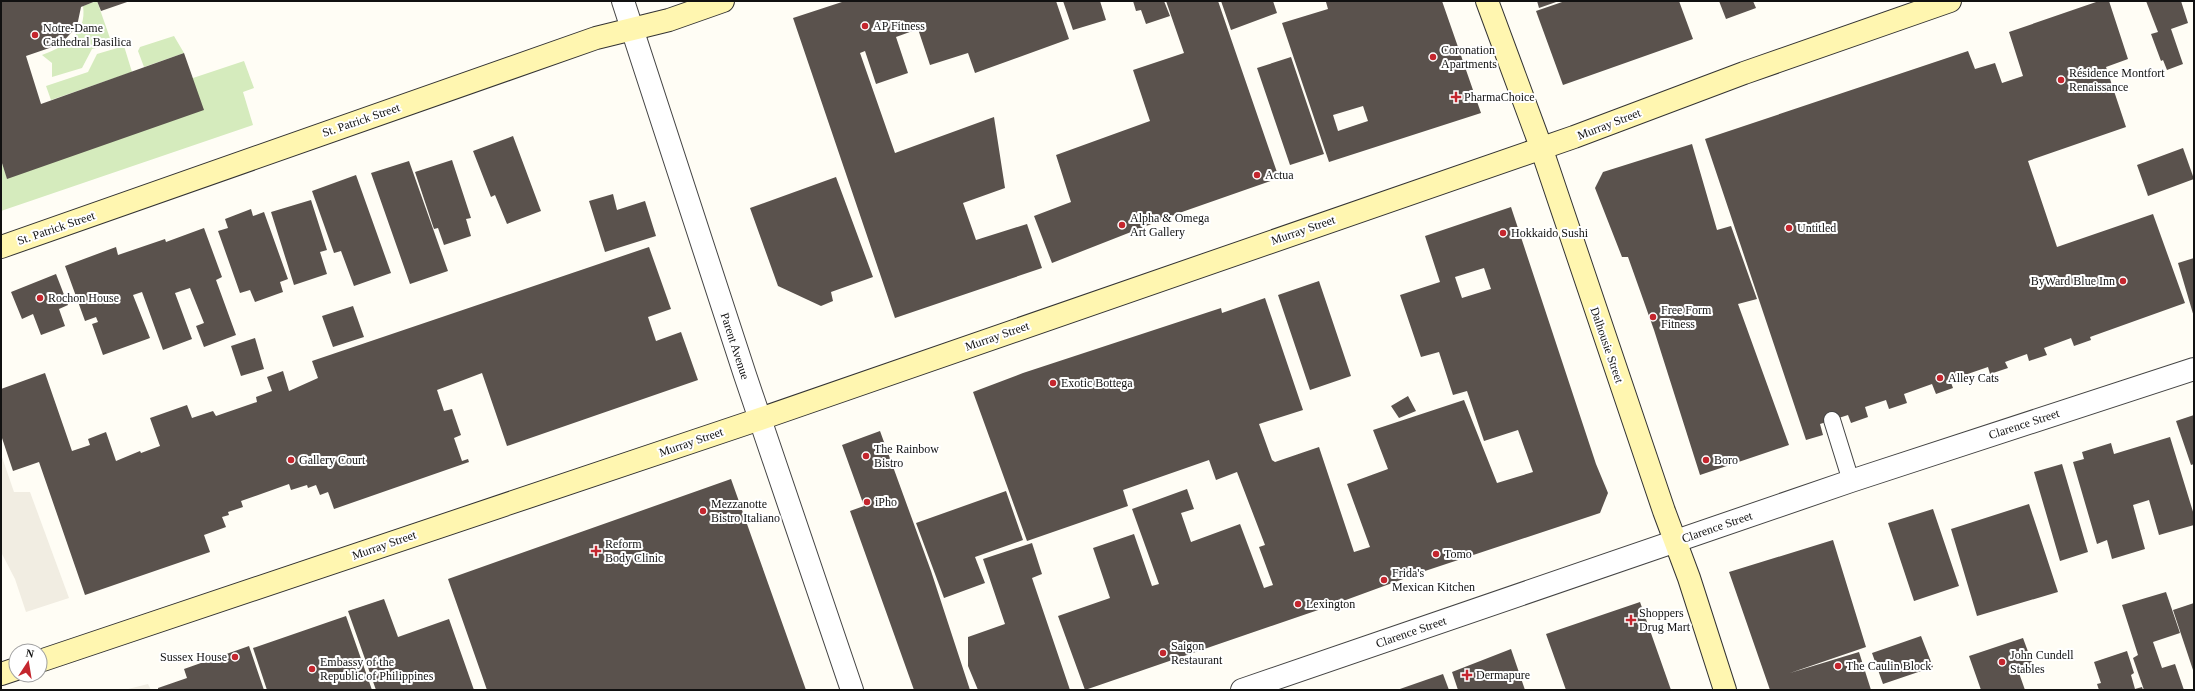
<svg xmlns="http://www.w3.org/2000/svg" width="2195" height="691" viewBox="0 0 2195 691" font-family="'Times New Roman',serif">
<rect width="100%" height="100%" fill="#fffdf5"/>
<path fill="#d5ebbd" d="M97,1L112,44L92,49L82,68L52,77V63L42,55C66,46 87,34 83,6Z
M174,36L184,53L144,67L138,51L140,47Z
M124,46L132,72L51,100L46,86L88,72L97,54Z
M244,61L254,88L243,92L253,125L1,211V160L7,178L193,78Z"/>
<path fill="#f1ede2" d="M1,454L14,492H30L69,598L26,612L15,579L1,552Z
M148,684L151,690H124Z"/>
<path fill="#5a524d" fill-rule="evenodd" d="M1,1H96L81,7L77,26L61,44L26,56L41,104L184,53L204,110L7,179L1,160Z
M97,1H130L101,11Z
M845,1H1056L1069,39L975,73L968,53L930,65L918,29L896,37L908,73L876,84L865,51L860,53L895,153L994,117L1005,188L963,203L976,240L1027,224L1042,268L895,318L793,18Z
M1063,1H1100L1106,20L1073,30Z
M1133,1H1164L1170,16L1146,24L1141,10L1136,11Z
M1166,1H1218L1279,178L1182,212L1052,263L1034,216L1071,202L1056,155L1150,121L1133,70L1184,53Z
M1221,1H1273L1277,13L1231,30Z
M1328,1H1442L1481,113L1329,162L1282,23L1328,9L1326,2ZM1363,106L1368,121L1338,131L1333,115Z
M1537,1H1559L1539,8Z
M1565,1H1679L1693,39L1563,85L1536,11Z
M1719,1H1753L1756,8L1726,19Z
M2099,1H2109L2128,59L2106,67L2126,127L2028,161L2057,247L2153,214L2185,303L2090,337L2091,340L2074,346L2071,338L2044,348L2047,355L2029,361L2027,354L2005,362L2008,368L1990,374L1988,367L1950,380L1953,388L1936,394L1932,384L1904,394L1907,403L1889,409L1886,400L1865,407L1868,417L1851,423L1848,415L1820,424L1823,435L1806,440L1705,139L1968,51L1975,69L1995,63L2002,83L2023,76L2009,32Z
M2146,1H2181L2188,23L2171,29L2183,64L2167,70L2163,60L2161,61L2151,34L2158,32Z
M1291,57L1324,154L1290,165L1257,68Z
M513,136L541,211L507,224L495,195L491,197L473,151Z
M1692,144L1717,230L1731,226L1757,299L1738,304L1789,445L1700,475L1654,330L1628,257H1622L1595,188L1603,172Z
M2183,148L2194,179L2148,196L2137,165Z
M452,160L471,218L466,219L471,236L444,245L438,228L434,229L415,172Z
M409,161L448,271L410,284L371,173Z
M356,175L391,273L354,286L341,251L334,253L312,191Z
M836,177L873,277L831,292L833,301L821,306L778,286L750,208Z
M613,194L617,210L645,201L656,236L605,252L589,201Z
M311,200L327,250L320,252L327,274L294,285L271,212Z
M1511,207L1596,464L1608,493L1600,513L1425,571L1324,608L1085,690L1058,616L1110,598L1093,548L1134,534L1152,586L1159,584L1132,509L1187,489L1194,509L1181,513L1191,542L1240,524L1264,588L1273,585L1259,547L1265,545L1237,472L1216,480L1209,460L1123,490L1128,506L1027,541L973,392L1023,373L1221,308L1222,313L1265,298L1303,410L1259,424L1272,460L1275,462L1319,447L1354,552L1370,547L1347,484L1388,469L1373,430L1464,400L1497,483L1533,472L1518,430L1484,441L1467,391L1453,395L1439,352L1421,357L1400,295L1440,282L1425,236ZM1484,268L1491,289L1462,298L1455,277Z
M251,209L253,216L264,212L288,279L280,282L283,292L255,302L250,290L240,293L218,231L228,228L225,219Z
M204,228L222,277L216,280L236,335L204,347L196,326L204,323L190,288L175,293L192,339L163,350L142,292L133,295L150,338L103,355L92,324L98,322L96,317L85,321L65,266L116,247L118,255L165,239L166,242Z
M649,247L671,309L648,317L656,341L681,332L698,380L507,446L482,373L437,390L444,411L452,409L461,435L454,438L462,461L468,459L469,462L334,509L328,492L320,495L316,485L308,488L307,485L291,490L289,484L241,501L243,507L228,512L229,515L222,517L226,527L204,535L210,552L85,595L39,462L13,471L1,435V389L45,373L72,451L90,445L88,439L106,432L116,461L140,451L141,453L160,446L150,418L187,405L192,418L213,411L216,416L257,402L256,397L272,391L267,377L283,371L289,391L318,378L312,361Z
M2194,258V317L2178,263Z
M56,274L68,305L59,309L65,326L41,335L33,314L22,319L11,292Z
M1319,281L1351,376L1310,390L1278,295Z
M353,306L364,337L333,347L322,316Z
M255,338L264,369L241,376L231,346Z
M1408,396L1416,411L1399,418L1391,406Z
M2194,415V464L2191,465L2176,421Z
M880,431L931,571L970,690H914L850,511L864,506L842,445Z
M2170,437L2194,515V525L2159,535L2149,500L2133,505L2145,549L2112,559L2107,540L2097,544L2073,462L2084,459L2082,452L2111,443L2114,454Z
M2062,464L2088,552L2060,561L2034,472Z
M731,479L806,690H487L448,579Z
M1006,491L1023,540L975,557L985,583L944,598L916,523Z
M2029,504L2058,592L1977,616L1951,529Z
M1933,509L1959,586L1914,601L1888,523Z
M1833,540L1866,647L1790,673L1859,652L1871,690H1770L1729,572Z
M1032,543L1042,574L1032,578L1070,690H978L968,666V637L1005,624L983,559Z
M2166,592L2180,633L2153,642L2162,668L2175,664L2184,690H2144L2133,658L2138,655L2122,605Z
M384,599L398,637L449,619L474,690H376L348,611Z
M1640,602L1671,690H1566L1546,634Z
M2194,603V673L2173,610Z
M346,616L372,690H267L253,648Z
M1921,636L1933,667L1883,684L1872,653Z
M2023,638L2034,668L2019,673L2025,690H1981L1969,656Z
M249,646L264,690H158V688L187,678L184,669Z
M1511,649L1525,690H1458L1452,672Z
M2127,651L2134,673L2131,675L2135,689L2142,687L2143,690H2099L2097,684L2101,683L2094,662Z
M1443,674L1449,690H1397Z"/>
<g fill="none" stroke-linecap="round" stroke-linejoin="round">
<defs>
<path id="lane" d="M1832,420L1851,481"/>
<path id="street" d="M623,1L745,375L852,690
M1242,690L1851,481L2194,369"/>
<path id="secondary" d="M1487,1L1541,147L1664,511L1689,578L1725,690
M1,247L596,38L669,20L723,1
M40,661L760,419L1574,137L1744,73L1950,1
M1,674L16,669"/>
</defs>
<use href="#lane" stroke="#444" stroke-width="18"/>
<use href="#street" stroke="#444" stroke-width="24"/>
<use href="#secondary" stroke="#333" stroke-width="24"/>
<use href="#lane" stroke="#fff" stroke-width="16"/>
<use href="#street" stroke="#fff" stroke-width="22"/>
<use href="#secondary" stroke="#fff6b0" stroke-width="22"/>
</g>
<g fill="#c4262e" stroke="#fff" stroke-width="1.5">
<circle cx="865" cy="26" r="4"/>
<circle cx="35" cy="35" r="4"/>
<circle cx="1433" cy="57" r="4"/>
<circle cx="2061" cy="80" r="4"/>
<path d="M1454 91h4v4h4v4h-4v4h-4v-4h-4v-4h4z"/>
<circle cx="1257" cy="175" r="4"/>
<circle cx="1122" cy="225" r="4"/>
<circle cx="1789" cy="228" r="4"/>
<circle cx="1503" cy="233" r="4"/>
<circle cx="2123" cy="281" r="4"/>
<circle cx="40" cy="298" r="4"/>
<circle cx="1653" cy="317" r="4"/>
<circle cx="1940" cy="378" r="4"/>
<circle cx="1053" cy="383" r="4"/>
<circle cx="866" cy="456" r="4"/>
<circle cx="291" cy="460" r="4"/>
<circle cx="1706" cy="460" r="4"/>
<circle cx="867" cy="502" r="4"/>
<circle cx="703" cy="511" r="4"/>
<path d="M594 545h4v4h4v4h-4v4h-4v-4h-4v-4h4z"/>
<circle cx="1436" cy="554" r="4"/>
<circle cx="1384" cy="580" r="4"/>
<circle cx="1298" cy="604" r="4"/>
<path d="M1629 614h4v4h4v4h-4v4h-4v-4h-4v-4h4z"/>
<circle cx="1163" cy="653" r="4"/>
<circle cx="235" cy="657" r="4"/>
<circle cx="2002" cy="662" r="4"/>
<circle cx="1838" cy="666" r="4"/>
<circle cx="312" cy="669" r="4"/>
<path d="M1465 669h4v4h4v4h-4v4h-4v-4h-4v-4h4z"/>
</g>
<g text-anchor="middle" stroke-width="4" stroke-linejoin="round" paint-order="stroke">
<g font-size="12" fill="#111" stroke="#fff" text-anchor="start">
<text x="873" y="30">AP Fitness</text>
<text x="43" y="32">Notre-Dame<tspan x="43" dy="14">Cathedral Basilica</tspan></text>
<text x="1441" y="54">Coronation<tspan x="1441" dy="14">Apartments</tspan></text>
<text x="2069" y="77">Résidence Montfort<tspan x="2069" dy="14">Renaissance</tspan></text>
<text x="1464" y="101">PharmaChoice</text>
<text x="1265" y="179">Actua</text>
<text x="1130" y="222">Alpha &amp; Omega<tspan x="1130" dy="14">Art Gallery</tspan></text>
<text x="1797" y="232">Untitled</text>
<text x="1511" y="237">Hokkaido Sushi</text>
<text x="2115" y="285" text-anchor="end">ByWard Blue Inn</text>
<text x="48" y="302">Rochon House</text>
<text x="1661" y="314">Free Form<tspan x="1661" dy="14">Fitness</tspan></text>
<text x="1948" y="382">Alley Cats</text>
<text x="1061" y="387">Exotic Bottega</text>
<text x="874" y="453">The Rainbow<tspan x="874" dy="14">Bistro</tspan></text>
<text x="299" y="464">Gallery Court</text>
<text x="1714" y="464">Boro</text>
<text x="875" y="506">iPho</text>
<text x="711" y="508">Mezzanotte<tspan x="711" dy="14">Bistro Italiano</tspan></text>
<text x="605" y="548">Reform<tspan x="605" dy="14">Body Clinic</tspan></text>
<text x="1444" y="558">Tomo</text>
<text x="1392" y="577">Frida's<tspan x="1392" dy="14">Mexican Kitchen</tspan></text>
<text x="1306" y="608">Lexington</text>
<text x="1639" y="617">Shoppers<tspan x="1639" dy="14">Drug Mart</tspan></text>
<text x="1171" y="650">Saigon<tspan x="1171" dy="14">Restaurant</tspan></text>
<text x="2010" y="659">John Cundell<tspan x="2010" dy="14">Stables</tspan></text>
<text x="227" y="661" text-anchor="end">Sussex House</text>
<text x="320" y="666">Embassy of the<tspan x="320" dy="14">Republic of Philippines</tspan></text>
<text x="1846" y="670">The Caulin Block</text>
<text x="1476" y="679">Dermapure</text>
</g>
<g font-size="12" fill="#111" stroke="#fff">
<text transform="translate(361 120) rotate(-19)" y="4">St. Patrick Street</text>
<text transform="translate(1609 124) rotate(-21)" y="4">Murray Street</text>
<text transform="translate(56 228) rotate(-19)" y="4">St. Patrick Street</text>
<text transform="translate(1303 230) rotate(-19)" y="4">Murray Street</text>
<text transform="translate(997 336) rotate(-19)" y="4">Murray Street</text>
<text transform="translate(1607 345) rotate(71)" y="4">Dalhousie Street</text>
<text transform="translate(735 346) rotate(72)" y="4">Parent Avenue</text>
<text transform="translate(2024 424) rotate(-18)" y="4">Clarence Street</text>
<text transform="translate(691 442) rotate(-19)" y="4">Murray Street</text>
<text transform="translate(1717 527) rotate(-19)" y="4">Clarence Street</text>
<text transform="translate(384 545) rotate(-19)" y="4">Murray Street</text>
<text transform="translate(1411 632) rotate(-19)" y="4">Clarence Street</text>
</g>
</g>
<rect width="2195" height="691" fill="none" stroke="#111111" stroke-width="4"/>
<g transform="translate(28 663) rotate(12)"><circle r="19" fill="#ffffff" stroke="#a0a0a0"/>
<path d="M0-3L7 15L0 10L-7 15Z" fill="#c4262e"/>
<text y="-6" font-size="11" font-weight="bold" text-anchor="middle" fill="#111111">N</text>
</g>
</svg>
